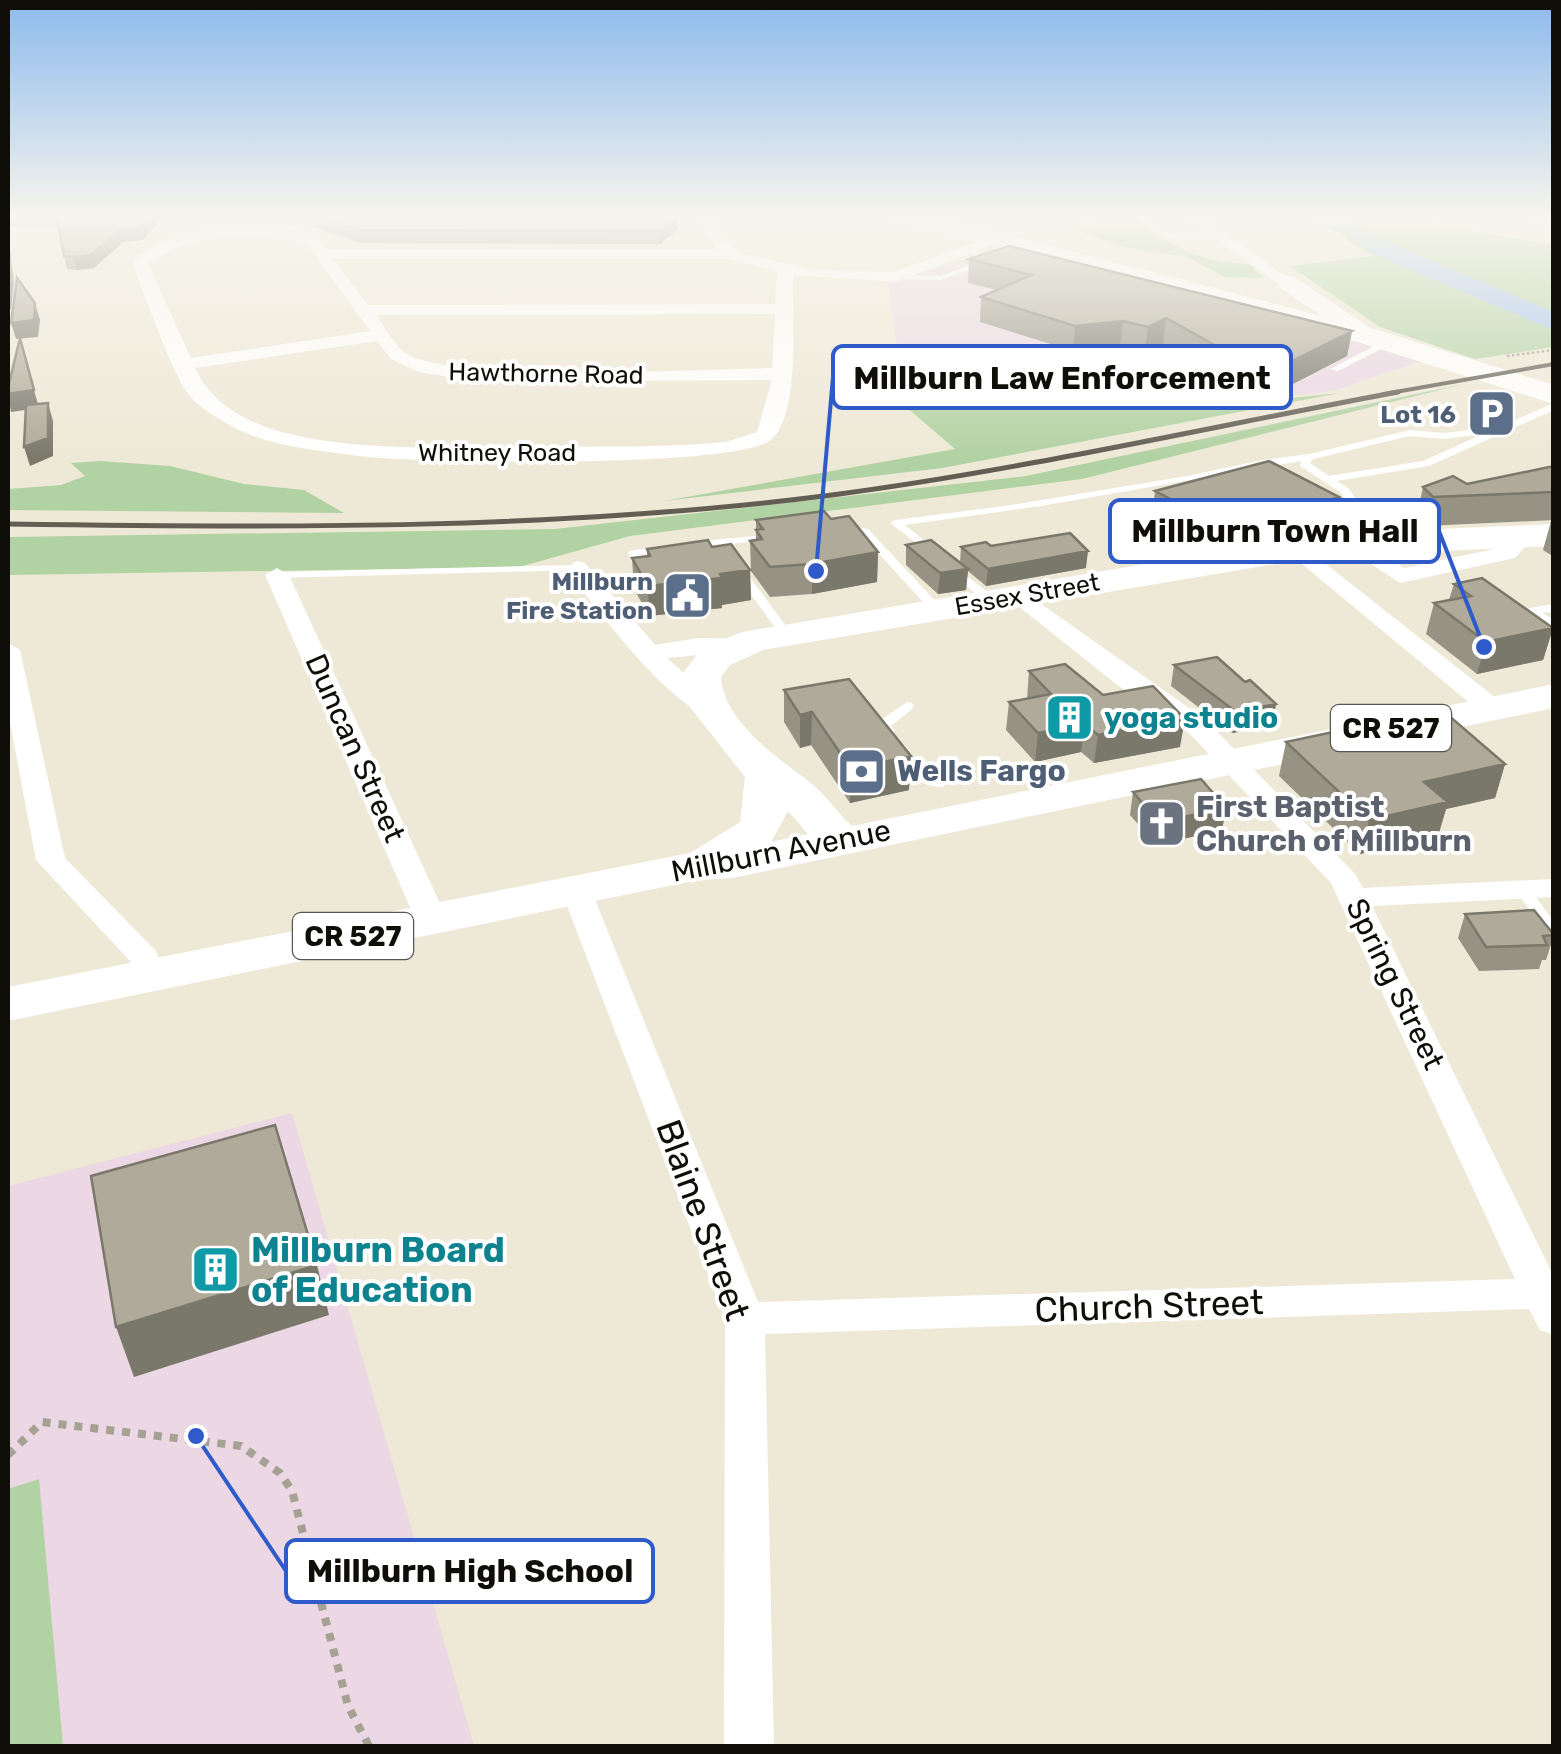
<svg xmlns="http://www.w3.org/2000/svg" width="1561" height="1754" viewBox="0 0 1561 1754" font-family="Rubik,sans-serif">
<rect width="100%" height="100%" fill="#eee8d6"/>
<path fill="#ecd7e5" d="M1005,247L1426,359L1336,390L1241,403L1210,386L905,406L888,283Z
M292,1113L474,1746H8V1186Z"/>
<path fill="#b1d2a2" d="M1092,214H1131C1163,245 1204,264 1249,264L1263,278L1225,277L1187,257L1123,247L1066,226L1094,219Z
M1288,214H1429L1440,219L1442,225L1553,245V347L1475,359L1380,327L1290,266L1373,256L1343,237L1351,236Z
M1112,356L1162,359L1241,403L1340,393L942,468L664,501L955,449L905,406L897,363Z
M1468,383L1082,479L630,536L519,567L8,575V537L555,529L1026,476Z
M100,461L170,466L244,484L304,490L344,513L8,510V489L61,485L85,476L71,463Z
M39,1479L63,1746H8V1489Z"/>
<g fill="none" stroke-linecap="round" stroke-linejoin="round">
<path fill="#a3c3f4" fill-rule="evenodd" d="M1291,214C1350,214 1359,230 1408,251C1457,271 1505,292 1554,312V330L1373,254L1345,235Z"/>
<path stroke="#a5a193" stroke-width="2.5" stroke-dasharray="2.5 2.5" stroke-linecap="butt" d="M1507,356L1554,350"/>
<path stroke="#a5a193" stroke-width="8" stroke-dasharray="8 8" stroke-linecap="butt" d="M8,1455L42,1422L241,1446L280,1473L292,1491L348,1706L369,1746"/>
<path fill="#fff" fill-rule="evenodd" d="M1147,214H1161L1145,219L1166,234L1218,232L1222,234L1218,236L1164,238L1135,218Z
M975,247L979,249L982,266L941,280L895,279L891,277L895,275L940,276L975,263L971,249Z
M1388,339L1391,340V344L1338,371L1330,369Z
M1554,403V410L1429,466L1337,481L1348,488L1359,503L1348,514L1309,527L1329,545L1323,548L1296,526L1340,510L1348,503L1340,492L1300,466L1301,461L1041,506L905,525L937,551L939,553L933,556L890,523L895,520L1005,506L1187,476L1263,460L1309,454L1410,430L1444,433L1501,426ZM1483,434L1423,461L1329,476L1310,463L1313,459L1410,436L1444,439Z
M841,525L868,529L941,607V613H933L861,534L837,530L835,528Z
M773,534L777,535V539L692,548L686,545L692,542Z
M664,545L670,548L668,550L641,555L644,565L652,566V570L636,571L628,553L630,551Z
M951,564L994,597V603H986L947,569L945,567Z
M577,565L583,568L581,570L277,578L271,575L277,572Z
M741,570L745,571L790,631V637H782L735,573Z
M1554,604V611L1543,613L1554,620V630L1527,611L1529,608Z
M907,702L912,703L914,706L912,709L891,726L895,731L893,734H883L876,725L878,722Z
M900,744L905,745L925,773L945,784L943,787C917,788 906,767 893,748Z
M1523,884L1528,886L1554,922V939L1548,937L1515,889Z"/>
<path fill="#fff" fill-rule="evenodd" d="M697,214H711L726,242L741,253L814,270L893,272L992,237L1005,240L895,282L793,275C792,313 801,412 772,439C740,469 414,463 358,456C316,450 262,446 226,423C214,416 197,406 189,395C171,372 145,294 132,263C175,216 262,224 317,238L326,249H716ZM222,238H272L307,244L370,331L191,358L148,264L180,246ZM333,259H728L777,271L775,304L368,305ZM775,314L772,368C706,369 447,384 404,352C393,343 384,326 376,315ZM377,341L391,359L419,372L480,382L771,380V383L757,432L726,442C660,448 594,446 528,447C448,447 312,455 241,416C220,403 205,390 195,368Z
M1181,214H1198L1294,282L1280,285Z
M1526,214H1554V222L1528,217Z
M1520,533L1531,540L1515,558L1400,583L1339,543L1342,538H1358L1404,568L1499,548Z
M1298,542L1501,702L1505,708L1501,714H1483L1290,554L1287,549Z
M577,561L585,563L655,645L698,638L750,639L753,644L741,651L667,658L718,703L722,709L718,715C681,724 588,599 566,568Z
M277,568L289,575L448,921L443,928H421L416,921L265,575Z
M1020,589L1206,720L1355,874L1363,888L1554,879V897L1372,906L1554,1277V1335L1540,1330L1529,1309L765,1334L774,1746H724L725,1319L561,890L565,883H587L591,890L758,1302L1515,1279L1331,883L1188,732L1116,684L1012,601L1008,596Z
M8,643L20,650L65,858L156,951L165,975L160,982H138L130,961L36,860L8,712Z"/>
<path fill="#fff" fill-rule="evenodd" d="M1286,275L1294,277L1384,337L1380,342H1362L1278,287V277Z"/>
<path fill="#fff" fill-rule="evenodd" d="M887,214H927L1381,331L1554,385V404L1361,343L891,219Z
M1554,524V546L1323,556L763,650L730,665L721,677C724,722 776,756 808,781C825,793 836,812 852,826L1554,684V708L732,878L698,880L8,1021V987L690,853L740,822L745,777L686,702L680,677L702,648L742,632L1323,534ZM788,811L808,834L771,842Z"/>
<path stroke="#625e54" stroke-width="4" d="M1384,394L1554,364"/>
<path stroke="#625e54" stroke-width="5" d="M8,524C283,528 559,530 832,495C1022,470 1209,427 1398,392"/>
</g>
<path fill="#969284" d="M8,214L164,216L143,240L123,242L94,268L77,270L67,269L58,226L8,227Z
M232,214H677L678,229L660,244L361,243L308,225L233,224Z
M969,259L1352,331L1347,356L1285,388L1250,394L1163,344L1145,352L1120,347L1073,351L980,322L981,297L997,290L968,283Z
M1554,466V520L1426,526L1417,515L1423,487L1467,484Z
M1155,491L1337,507L1274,526L1275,538L1206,550L1195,540L1181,542L1154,519L1155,509L1166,508L1154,500Z
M831,519L878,552L877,582L812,594L770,597L751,571L750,541L756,540V520Z
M1554,520V557L1543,550L1551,521Z
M906,545L960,563L961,547L991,546L1086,568L986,586L968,571L966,590L938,594L906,565Z
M712,547L750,570L751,600L722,605V608L649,616L634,589L632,558L647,556V549Z
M1454,584L1553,628L1543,660L1477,674L1426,634L1434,603L1449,600Z
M1174,665L1245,682L1276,704L1272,726L1232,733L1171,686Z
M1029,671L1103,695L1180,747L1094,763L1081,752L1035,762L1006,730L1009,702L1027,699Z
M784,690L909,790L850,803L811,745L800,748L784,722Z
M1286,742L1505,764L1495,798L1446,809L1438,836L1360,854L1279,776Z
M1133,792L1226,808L1222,830L1156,845L1130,815Z
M1465,914L1554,935L1546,960H1542L1539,969L1479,971L1458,938Z"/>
<path fill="#7a776b" d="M152,214H163L164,216L143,240L123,242L94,268L77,270L74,257L120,230Z
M678,217V229L660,244V231Z
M8,228L14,283L11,309L8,310Z
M35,303L40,320L38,337L16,339L11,323Z
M1166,318L1163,344L1145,352L1148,327Z
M1123,321L1120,347L1073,351L1075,326Z
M1352,331L1347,356L1285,388L1250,394L1254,367Z
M34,390L39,408L11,412L8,394Z
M48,403L53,421V456L30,466L24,447Z
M1339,497L1337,507L1264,529L1266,520Z
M1277,528L1275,538L1206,550L1208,540Z
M1196,530L1195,540L1181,542L1183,532Z
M1088,551L1086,568L986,586L988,569Z
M878,552L877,582L812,594V564Z
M968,569L966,590L938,594L940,573Z
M750,570L751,600L722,605V608L649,616L648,586Z
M1553,628L1543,660L1477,674L1486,642Z
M1276,704L1272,726L1232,733L1236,712Z
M812,712L811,745L800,748V715Z
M1185,719L1180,747L1094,763L1098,735Z
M1085,724L1081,752L1035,762L1038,733Z
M911,756L909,790L850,803L851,769Z
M1505,764L1495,798L1446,809L1438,836L1360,854L1369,820L1424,782Z
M1226,808L1222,830L1156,845L1159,822Z
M317,1265L329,1315L134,1377L116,1327Z"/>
<path fill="#afaa99" stroke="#7a776b" stroke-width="2.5" d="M56,214H152L140,228L120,230L91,255L74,257L64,256Z
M310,214H677L678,217L660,231L359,230Z
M8,245L10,269L8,295Z
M1009,246L1352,331L1290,362L1254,367L1166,318L1148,327L1123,321L1075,326L981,297L1031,275L969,259Z
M17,278L35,303L34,320L11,323Z
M20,338L34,390L8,394V388Z
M48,403V438L24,447L26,405Z
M1269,461L1339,497L1266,520L1277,528L1208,540L1196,530L1183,532L1155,509L1182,505L1155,491Z
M1554,466V492L1433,497L1423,487L1453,476L1467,484Z
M824,511L831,519L849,516L878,552L812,564L770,567L750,541L762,539L756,530L763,529L756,520Z
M1070,533L1088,551L988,569L961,547L986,542L991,546Z
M708,540L712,547L731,544L750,570L720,574L722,578L648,586L632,558L650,556L647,549Z
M931,540L968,569L940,573L906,545Z
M1482,578L1553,628L1486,642L1434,603L1471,596L1454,584Z
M1217,657L1245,682L1250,680L1276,704L1236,712L1174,665Z
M1065,664L1103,695L1153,686L1185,719L1098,735L1085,724L1038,733L1009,702L1051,694L1029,671Z
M849,679L911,756L851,769L812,712L800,715L784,690Z
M1441,709L1505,764L1424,782L1448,802L1369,820L1286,742Z
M1201,779L1226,808L1159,822L1133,792Z
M1534,910L1554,935L1543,936L1547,945L1486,947L1465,914Z
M275,1125L317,1265L116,1327L91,1176Z"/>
<linearGradient id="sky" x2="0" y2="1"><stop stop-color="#8cbaed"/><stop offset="0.47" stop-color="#f7f5ed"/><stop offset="1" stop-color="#f7f5ed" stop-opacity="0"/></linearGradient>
<rect width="1561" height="460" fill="url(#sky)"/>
<defs>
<symbol id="parking-square" viewBox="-11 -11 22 22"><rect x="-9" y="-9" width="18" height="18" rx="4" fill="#5c6f8a" stroke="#fff"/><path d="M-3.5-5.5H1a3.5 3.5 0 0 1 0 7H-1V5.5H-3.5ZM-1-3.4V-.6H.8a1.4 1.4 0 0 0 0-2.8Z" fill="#fff"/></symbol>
<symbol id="civic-square" viewBox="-11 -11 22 22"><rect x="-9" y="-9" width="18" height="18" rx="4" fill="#5c6f8a" stroke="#fff"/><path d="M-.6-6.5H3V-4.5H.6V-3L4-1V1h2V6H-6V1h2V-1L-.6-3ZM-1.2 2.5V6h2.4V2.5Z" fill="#fff"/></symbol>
<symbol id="building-square" viewBox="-11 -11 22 22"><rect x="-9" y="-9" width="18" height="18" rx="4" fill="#0f9aa8" stroke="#fff"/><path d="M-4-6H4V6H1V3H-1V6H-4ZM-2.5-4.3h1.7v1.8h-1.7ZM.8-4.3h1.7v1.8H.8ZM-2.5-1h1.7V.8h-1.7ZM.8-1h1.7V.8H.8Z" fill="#fff"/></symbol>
<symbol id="bank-square" viewBox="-11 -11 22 22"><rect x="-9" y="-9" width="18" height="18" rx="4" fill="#5c6f8a" stroke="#fff"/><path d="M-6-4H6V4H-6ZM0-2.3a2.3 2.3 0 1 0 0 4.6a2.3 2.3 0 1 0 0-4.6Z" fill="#fff"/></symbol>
<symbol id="church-square" viewBox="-11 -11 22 22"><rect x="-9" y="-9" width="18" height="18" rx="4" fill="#6b7280" stroke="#fff"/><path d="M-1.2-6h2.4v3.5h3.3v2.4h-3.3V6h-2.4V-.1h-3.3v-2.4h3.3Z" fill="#fff"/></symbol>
</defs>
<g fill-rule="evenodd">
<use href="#parking-square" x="1464" y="386" width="55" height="55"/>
<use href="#civic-square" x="660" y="568" width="55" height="55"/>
<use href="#building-square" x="1042" y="690" width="55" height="55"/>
<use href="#bank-square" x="834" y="744" width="55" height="55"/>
<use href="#church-square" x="1134" y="796" width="55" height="55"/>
<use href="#building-square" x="188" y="1242" width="55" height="55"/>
</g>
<g text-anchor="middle" stroke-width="8" stroke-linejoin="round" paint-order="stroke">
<g font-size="25" fill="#100e08" stroke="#fff">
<text transform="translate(546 373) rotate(1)" y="9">Hawthorne Road</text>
<text x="497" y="461">Whitney Road</text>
<text transform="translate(1027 594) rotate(-10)" y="9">Essex Street</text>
</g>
<g font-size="25" font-weight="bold" fill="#4e5e75" stroke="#fff" text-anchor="end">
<text x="1456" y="423">Lot 16</text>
<text x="653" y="590">Millburn<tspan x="653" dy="29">Fire Station</tspan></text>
</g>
<g fill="#fff" stroke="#585652" stroke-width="2.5">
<rect x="1331" y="705" width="120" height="46" rx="8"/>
<rect x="293" y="913" width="120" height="46" rx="8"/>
</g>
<g font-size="28" font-weight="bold" fill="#100e08">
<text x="1391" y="738">CR 527</text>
<text x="353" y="946">CR 527</text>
</g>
<g font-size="30" font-weight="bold" fill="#0d838f" stroke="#fff" text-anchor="start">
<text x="1104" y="728">yoga studio</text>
</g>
<g font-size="30" fill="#100e08" stroke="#fff">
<text transform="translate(355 748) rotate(66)" y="10">Duncan Street</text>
<text transform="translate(781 851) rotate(-11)" y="10">Millburn Avenue</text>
<text transform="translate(1395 984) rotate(64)" y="10">Spring Street</text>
</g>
<g font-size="30" font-weight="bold" fill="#4e5e75" stroke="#fff" text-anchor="start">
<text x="897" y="781">Wells Fargo</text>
</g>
<g font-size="30" font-weight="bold" fill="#5b616d" stroke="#fff" text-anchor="start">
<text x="1196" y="817">First Baptist<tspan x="1196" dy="34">Church of Millburn</tspan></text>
</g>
<g font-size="35" fill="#100e08" stroke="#fff">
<text transform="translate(703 1220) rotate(70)" y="12">Blaine Street</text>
<text transform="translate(1149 1306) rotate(-2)" y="12">Church Street</text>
</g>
<g font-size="35" font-weight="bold" fill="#0d838f" stroke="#fff" text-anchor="start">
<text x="251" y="1262">Millburn Board<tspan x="251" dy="40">of Education</tspan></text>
</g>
</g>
<path fill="none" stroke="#2e5aca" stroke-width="4" d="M816 571L833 377M1484 647L1439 531M196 1436L286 1571"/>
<g fill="#2e5aca" stroke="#fff" stroke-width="4">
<circle cx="816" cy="571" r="10"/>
<circle cx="1484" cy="647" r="10"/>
<circle cx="196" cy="1436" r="10"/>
</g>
<g fill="#fff" stroke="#2e5aca" stroke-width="4">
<rect x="833" y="346" width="458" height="62" rx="10"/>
<rect x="1110" y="500" width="329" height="62" rx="10"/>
<rect x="286" y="1540" width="367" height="62" rx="10"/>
</g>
<g font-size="32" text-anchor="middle" font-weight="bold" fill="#100e08">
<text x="1062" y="389">Millburn Law Enforcement</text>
<text x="1275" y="542">Millburn Town Hall</text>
<text x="470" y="1582">Millburn High School</text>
</g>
<rect width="1561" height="1754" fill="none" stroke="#100e08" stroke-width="20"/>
</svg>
